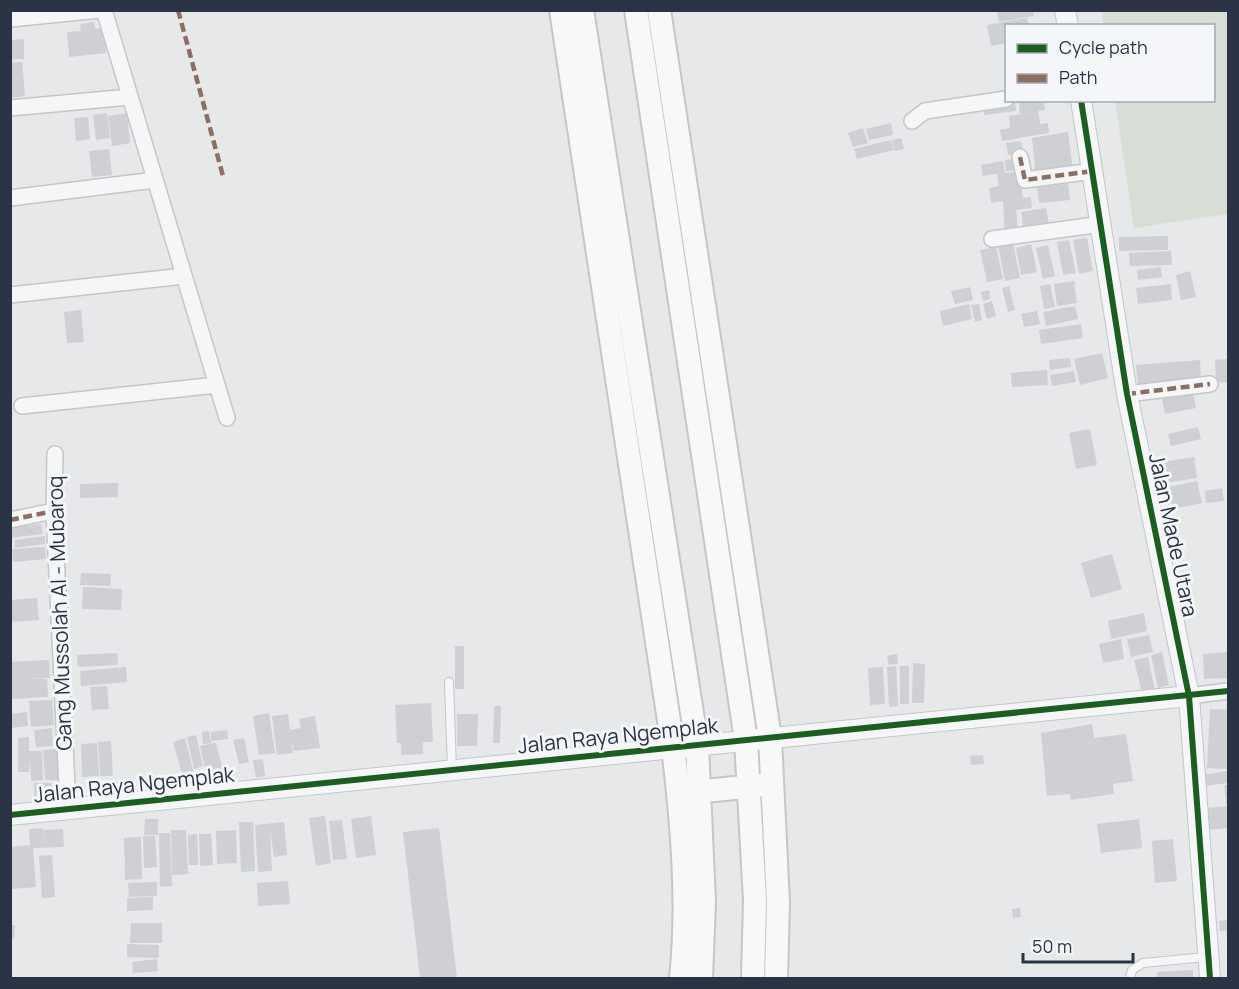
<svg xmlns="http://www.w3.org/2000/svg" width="1239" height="989" viewBox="0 0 1239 989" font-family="Manrope,sans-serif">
<rect width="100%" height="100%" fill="#e6e8ea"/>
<path fill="#d6ded6" d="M1101,11H1228V214L1134,228L1115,101L1214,100V26L1104,25Z"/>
<path fill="#ced0d3" d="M997,10H1033L1034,16L999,22Z
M1027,18L1029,26H1006V43L991,46L987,25Z
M94,22L95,29L104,28L106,53L69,57L67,32L81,31L80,24Z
M24,39V59H10V40Z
M22,62L25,96L12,98L10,63Z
M1044,100L1045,110L1038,111L1040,124L1048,123L1049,133L1002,141L1000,130L1010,128L1009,116L1036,112L1020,114L1019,102Z
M1015,101L1016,111L984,115V104Z
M107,113L110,138L96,140L93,115Z
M127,113L130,143L112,146L108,116Z
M88,117L90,139L76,141L74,118Z
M891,123L893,135L869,140L866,129Z
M863,128L868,143L853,147L848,133Z
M1068,132L1073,171L1036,177L1032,138Z
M901,138L904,149L895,151L892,140Z
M891,140L894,150L857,159L854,149Z
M1021,141L1023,153L1008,155L1006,143Z
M109,149L112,175L92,177L89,151Z
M1019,158L1020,170L1006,171L1005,160Z
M1003,161L1005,173L1019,171L1023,198L1031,197L1032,208L1016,210L1018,234L1005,236L1003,201L991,203L989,188L999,186L997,174L983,176L981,165Z
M1068,184L1070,200L1039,203L1037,187Z
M1046,208L1050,230L1024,232L1021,212Z
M1168,236V250L1119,251V237Z
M1087,238L1093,271L1079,274L1073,240Z
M1069,240L1076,273L1063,275L1057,242Z
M1013,243L1020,278L1005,281L998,245Z
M1031,244L1037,272L1021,275L1016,248Z
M1048,245L1055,276L1043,279L1036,248Z
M996,247L1003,279L987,282L980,250Z
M1171,251L1172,265L1130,266L1129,253Z
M1161,267L1162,277L1138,280L1137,270Z
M1190,271L1196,297L1181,300L1176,275Z
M1074,281L1077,303L1057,306L1054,284Z
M1050,284L1055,307L1044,309L1040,286Z
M1171,284L1172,300L1138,304L1136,288Z
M1009,286L1015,310L1008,312L1002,288Z
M970,287L973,300L955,304L951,291Z
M989,290L990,299L983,301L981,292Z
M992,301L996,316L987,319L983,304Z
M969,304L972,319L943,326L940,311Z
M979,304L982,320L975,322L971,305Z
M1075,306L1078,319L1046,326L1043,312Z
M81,310L84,342L67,343L64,312Z
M1037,311L1040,324L1024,327L1021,314Z
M1081,324L1083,338L1041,344L1039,330Z
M1102,353L1108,378L1080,385L1074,359Z
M1070,358L1071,367L1050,370L1049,360Z
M1228,359V382L1216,383L1215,360Z
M1200,360L1201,381L1138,386L1136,365Z
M1047,370L1048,385L1012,387L1011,373Z
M1074,371L1076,382L1052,386L1050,375Z
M1192,387L1196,408L1165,414L1161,394Z
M1198,427L1201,439L1171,446L1168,434Z
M1090,429L1097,465L1076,469L1069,433Z
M1194,457L1197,478L1165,483L1162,462Z
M1197,481L1202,503L1173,509L1168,487Z
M118,483V497L80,498V484Z
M1222,488L1224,501L1206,503L1205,491Z
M41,524L43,534L10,538V528Z
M45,536V544L15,548V540Z
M45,547L46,559L13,562L12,549Z
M1112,554L1122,589L1091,598L1081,563Z
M81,573L111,574L110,586L80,585Z
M83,587L122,589L121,610L82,609Z
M37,598L39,620L10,622V600Z
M1144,613L1147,631L1111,639L1108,621Z
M1149,635L1153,652L1131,657L1127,639Z
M1121,639L1124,659L1103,663L1099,644Z
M455,646H464V689H455Z
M1162,652L1169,685L1158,688L1151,655Z
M1228,652V678L1204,679L1203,654Z
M117,653L118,665L78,667L77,655Z
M897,654L898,664L889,665L887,656Z
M1148,657L1155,691L1142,693L1134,660Z
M49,660L50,678L26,679H47L48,697L10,699V662Z
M913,663L925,664L924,703H912Z
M896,666L898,706L889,707L887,667Z
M900,666H909V704H900Z
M126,667L127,682L81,686L80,671Z
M883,667L885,704L870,705L868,668Z
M107,686L109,709L92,710L90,687Z
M52,700L54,725L31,727L29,701Z
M431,703L433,742H423V754L401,755V743H397L395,705Z
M494,706H501L500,743H493Z
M1210,709L1228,710V769L1207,768Z
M27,712L28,726L10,728V714Z
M269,713L275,753L259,755L253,716Z
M288,714L290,730L301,728L299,719L315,716L320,748L294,751L291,739L293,753L277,755L272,716Z
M457,714H478L477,746H457Z
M1092,724L1094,738L1126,734L1133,781L1113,784L1114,794L1071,800L1070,794L1047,796L1041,733Z
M52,728L53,746L36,747L34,730Z
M227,730L228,739L211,741V732Z
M209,731L211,743L203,744L202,732Z
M196,735L203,766L194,769L187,737Z
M29,737V751H42L43,780L31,781L30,757L29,772H18V738Z
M185,738L194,774L183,777L173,742Z
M244,738L249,762L239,764L233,740Z
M111,741L113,776H100L98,742Z
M97,743L99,776L82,777L81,744Z
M214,743H216L224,773L207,777L200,746Z
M57,749L58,780H45L43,750Z
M983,755L984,764L971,765L970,756Z
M263,759L265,776L256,778L253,760Z
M1228,771V783L1203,786L1202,775Z
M34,783H52V791H43V800H35Z
M1224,785H1228V804H1226Z
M1228,806V828L1207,830L1206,808Z
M325,816L331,863L316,866L309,818Z
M371,816L376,855L356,858L351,819Z
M145,819H158V835H144Z
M1139,819L1142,848L1101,853L1097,824Z
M342,820L347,859L333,860L329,821Z
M239,822H253L255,871L241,872Z
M284,822L287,855L274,857L270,829L272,871L258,872L255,825Z
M43,828L44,841V830L63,829L64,847L33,848L36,887L12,889L10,847L30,845L29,829Z
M439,828L457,978H420L403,832Z
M171,830H186L188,874L172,875Z
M236,830L237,863L217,864L216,831Z
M159,833H170L172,886L160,887Z
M197,834L198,865H189L188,835Z
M199,834H211L213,865L200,866Z
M143,836H155L157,867L144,868Z
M141,837L142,879L125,880L124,838Z
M1173,839L1177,881L1155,883L1152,841Z
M52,855L55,897L42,898L39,856Z
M288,881L290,904L258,906L257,883Z
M157,882V896L129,897L128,883Z
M153,897V910L127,911V898Z
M1020,908L1021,917L1013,918L1012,909Z
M1228,920V930L1220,931L1219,921Z
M131,923H162V943H130Z
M10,925H15L14,939L10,938Z
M127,944L159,945V958L127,957Z
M157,959L158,971L133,973L132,962Z
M1193,970V978H1157V972Z"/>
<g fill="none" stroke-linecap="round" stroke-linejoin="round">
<defs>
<path id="service" d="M449,682L452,769
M1130,978L1132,970L1143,963L1206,957"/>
<path id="minor" d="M104,10L227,418
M10,19L100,10
M10,108L130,97
M912,121L925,111L1006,99
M1020,157L1025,180L1093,171
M10,198L155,180
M992,239L1102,224
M10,295L184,276
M1127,394L1210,384
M22,406L217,385
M55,454L54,511L68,808
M10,520L54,511
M1189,696L1228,691"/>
<path id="tertiary" d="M1065,10L1068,26
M1081,100L1127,394L1189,696L1210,978
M10,815L1189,696"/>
<path id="secondary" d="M561,10L673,747C682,823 689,902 681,978
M582,10L697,745L704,902L701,978
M636,10L746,740L755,900L753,978
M659,10L770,738L778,903L776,978
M686,793L763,785"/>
</defs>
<use href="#service" stroke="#c4c6c8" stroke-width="10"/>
<use href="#minor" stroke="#c4c6c8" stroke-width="18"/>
<use href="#tertiary" stroke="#c4c6c8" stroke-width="22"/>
<use href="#secondary" stroke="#c4c6c8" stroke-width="26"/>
<use href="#service" stroke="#f5f6f7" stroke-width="8"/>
<use href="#minor" stroke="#f5f6f7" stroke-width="15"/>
<use href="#tertiary" stroke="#f5f6f7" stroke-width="20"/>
<use href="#secondary" stroke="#f8f8f8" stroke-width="22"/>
<path stroke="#8d6e63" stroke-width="4.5" stroke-dasharray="9 4.5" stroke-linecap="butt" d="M178,10L223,176
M1020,157L1025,180L1093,171
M1127,394L1210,384
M10,520L54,511"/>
<defs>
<path id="cycleway" d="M1081,100L1127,394L1189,696L1210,978
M10,815L1228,691"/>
</defs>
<use href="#cycleway" stroke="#f4f6f9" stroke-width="10"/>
<use href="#cycleway" stroke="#1b5e20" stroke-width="6"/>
</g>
<g text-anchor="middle" stroke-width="6" stroke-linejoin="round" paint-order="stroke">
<g font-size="21" fill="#2b3445" stroke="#f4f6f9">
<text transform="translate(1173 535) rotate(78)" y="7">Jalan Made Utara</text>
<text transform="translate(60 613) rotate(-92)" y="7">Gang Mussolah Al - Mubaroq</text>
<text transform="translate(618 736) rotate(-6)" y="7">Jalan Raya Ngemplak</text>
<text transform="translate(134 785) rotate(-6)" y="7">Jalan Raya Ngemplak</text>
</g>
</g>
<rect width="1239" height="989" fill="none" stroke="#2b3445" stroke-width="24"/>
<rect x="1005" y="24" width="210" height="78" fill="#f4f6f9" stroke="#a4a8b1" stroke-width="1.5"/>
<rect x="1017" y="44" width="30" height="9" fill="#1b5e20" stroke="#a4a8b1" stroke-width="1.5"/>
<text x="1059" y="54" font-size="18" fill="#2b3445">Cycle path</text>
<rect x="1017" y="74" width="30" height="9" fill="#8d6e63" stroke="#a4a8b1" stroke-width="1.5"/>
<text x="1059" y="84" font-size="18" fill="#2b3445">Path</text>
<path d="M1023 953v9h110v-9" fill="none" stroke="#2b3445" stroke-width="3"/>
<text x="1032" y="953" font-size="18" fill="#2b3445" stroke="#f4f6f9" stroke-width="4.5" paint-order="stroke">50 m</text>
</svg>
